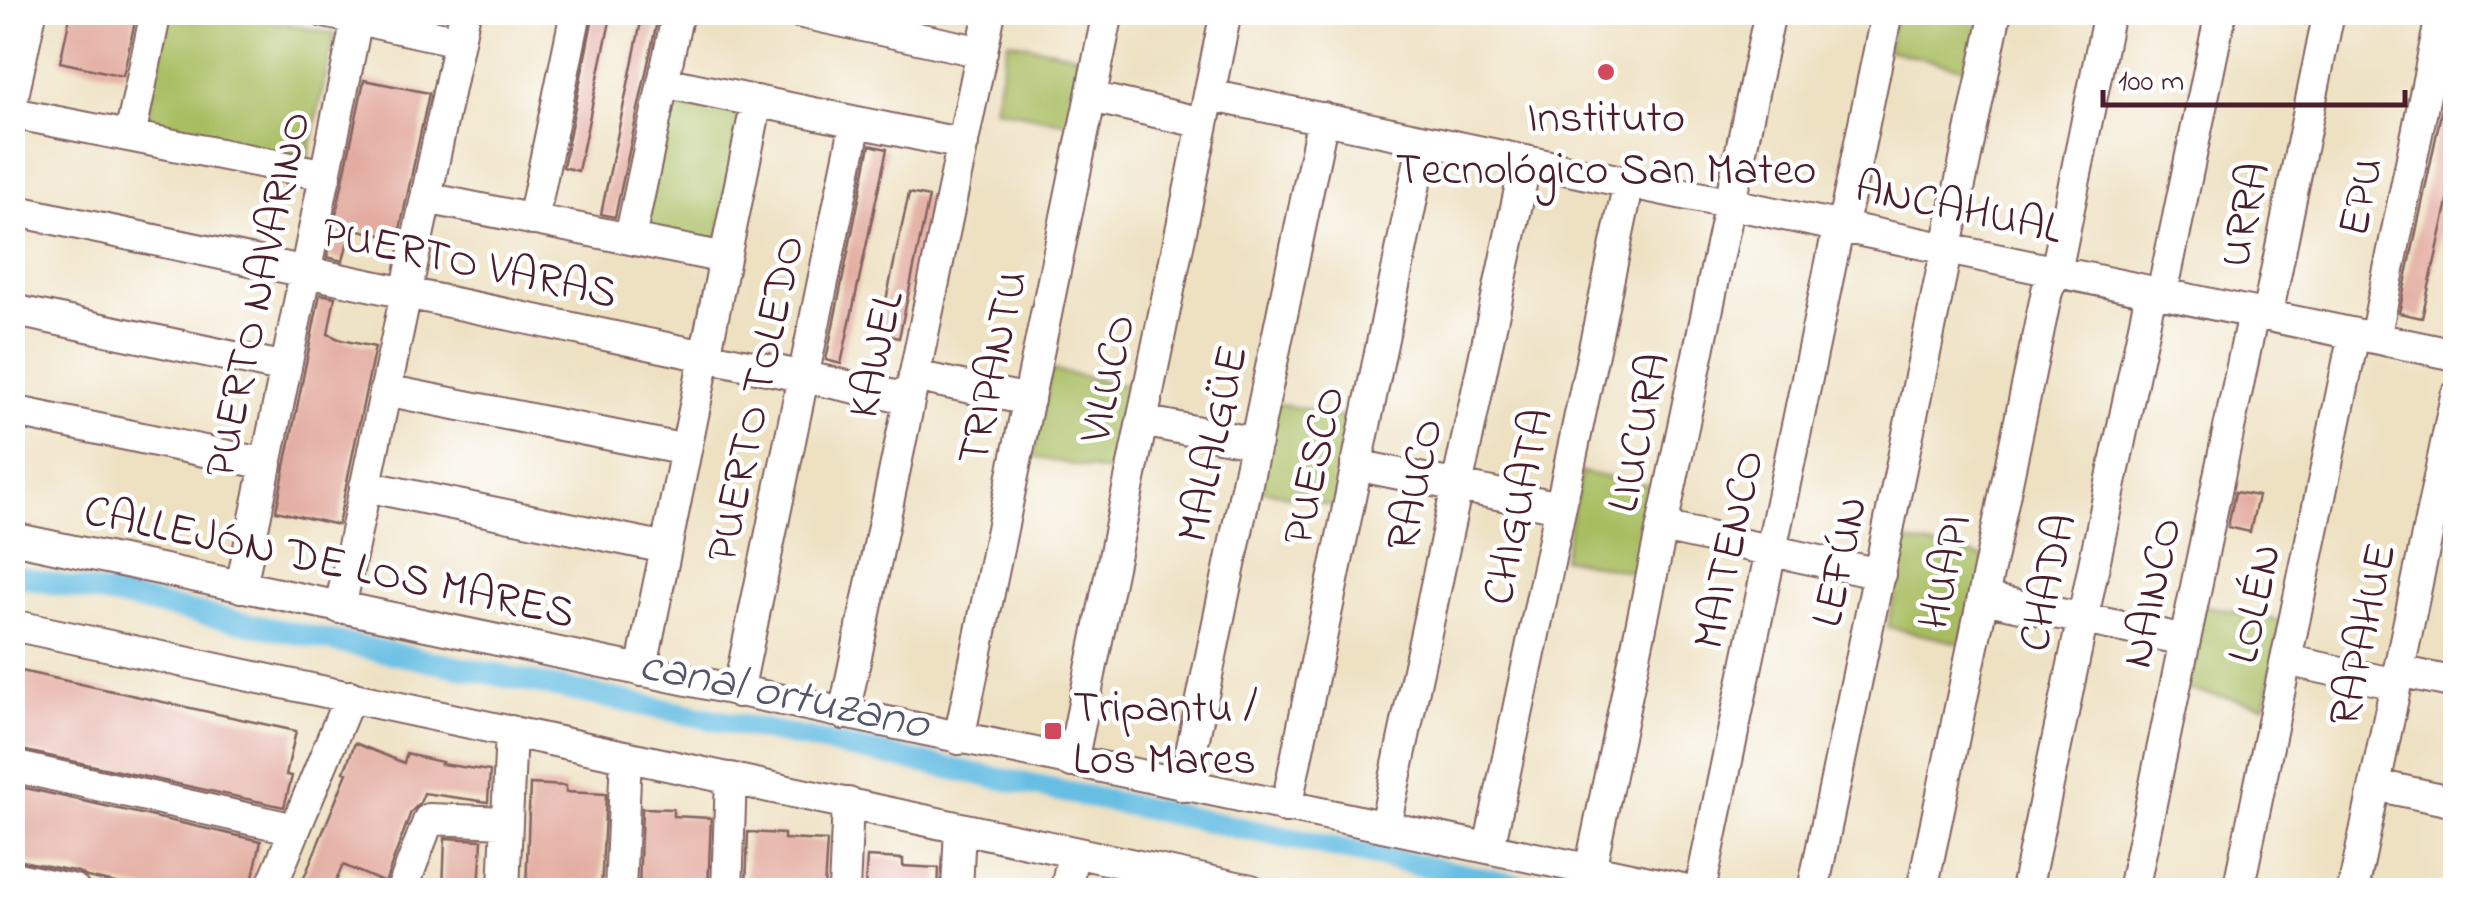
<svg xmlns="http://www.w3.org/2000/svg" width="2468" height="903" viewBox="0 0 2468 903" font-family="'Indie Flower',sans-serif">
<rect width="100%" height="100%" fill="#fff"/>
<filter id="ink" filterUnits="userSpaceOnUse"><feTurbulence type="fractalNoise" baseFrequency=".01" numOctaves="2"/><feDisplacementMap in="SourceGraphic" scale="20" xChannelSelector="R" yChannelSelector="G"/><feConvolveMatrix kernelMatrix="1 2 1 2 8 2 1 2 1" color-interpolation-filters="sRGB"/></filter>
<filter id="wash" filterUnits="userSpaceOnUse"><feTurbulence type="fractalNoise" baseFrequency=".0048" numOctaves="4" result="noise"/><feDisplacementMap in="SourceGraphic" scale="40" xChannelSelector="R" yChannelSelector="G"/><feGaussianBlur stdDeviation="2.25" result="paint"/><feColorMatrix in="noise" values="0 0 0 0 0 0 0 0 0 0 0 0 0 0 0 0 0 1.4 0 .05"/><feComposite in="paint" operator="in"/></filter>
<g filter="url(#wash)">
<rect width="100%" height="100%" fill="#eee1c2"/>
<path fill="#a8bd61" stroke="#796e46" stroke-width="2.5" d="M169,13H237L335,34L307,162L144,126Z
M1896,13H1986L1972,70L1887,50Z
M1008,41L1091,58L1078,125L994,108Z
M671,95L746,111L717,245L642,229Z
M1051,370L1133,387L1115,473L1033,457Z
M1275,403L1356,420L1337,507L1257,489Z
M1581,472L1662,488L1644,575L1563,558Z
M1906,541L1987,558L1968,645L1888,627Z
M2202,605L2282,621L2265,705L2184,689Z"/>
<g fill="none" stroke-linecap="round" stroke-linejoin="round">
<path stroke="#66bee3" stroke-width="22" d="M12,575L1540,890"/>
</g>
<g id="blocks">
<path fill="#e3aca0" d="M71,12H137L123,76L60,62Z
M594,12H612L578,171L563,167Z
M643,12H659L615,217L601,214Z
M2449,75L2456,76V166L2422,318L2399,313Z
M364,80L429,93L398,239L351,228L343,261L327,257Z
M870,145L887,149L841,364L826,360Z
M909,193L929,197L899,338L879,333Z
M320,294L335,297L328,334L341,340L375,347L338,525L276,511Z
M2235,492L2258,496L2250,532L2228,527Z
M12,669L296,731L286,775L292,776L284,807L12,748Z
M355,743L404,763L406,754L442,762L441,764L490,771L488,802L424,793L420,803L411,812L385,883L343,865L332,890H299L347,773L344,772Z
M530,784L566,786V792L606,794L601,890H526Z
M12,785L261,841L250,890H149L87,877L78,872L12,859Z
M642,808L673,809V816L711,818L708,890H639Z
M748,832L784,834V839L827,841L824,890H746Z
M445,838L482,840L479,890H443Z
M867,857L903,859V866L939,868L938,890L865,888Z"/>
</g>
</g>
<g filter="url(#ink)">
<use href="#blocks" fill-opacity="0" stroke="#836360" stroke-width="2.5"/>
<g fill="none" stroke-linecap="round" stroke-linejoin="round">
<defs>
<path id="minor" d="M324,12L459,41
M798,12L982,52
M663,82L963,144
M1209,95L2456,355
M1091,97L1203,123
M12,101L31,12
M12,113L326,175
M130,136L156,12
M426,198L725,258
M12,210L909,399
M533,220L576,12
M630,238L678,12
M2162,294L2221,12
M12,310L286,368
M2267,316L2329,12
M2375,338L2442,12
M914,376L1029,400
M385,390L686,450
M12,411L267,464
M1142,421L1256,443
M1356,465L1560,507
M365,486L666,548
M1662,527L1880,574
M12,538L1687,890
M241,587L357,19
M1983,598L2185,640
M340,608L465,12
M12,625L1251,890
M2286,660L2396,684
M641,671L757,101
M2398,671L2456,683
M738,692L856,122
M844,714L990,12
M959,739L1108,12
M1072,762L1226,12
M12,766L295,829
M2375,785L2456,802
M1184,786L1323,118
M1286,808L1424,140
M1385,826L1526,161
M1489,848L1629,182
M1590,870L1770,12
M12,877L74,890
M270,890L350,696
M402,890L429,819L507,822
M504,890L511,731
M620,890L626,756
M727,890L731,778
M844,890L848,803
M957,890L960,828
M1066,890L1073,852
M1700,890L1836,239L1846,210L1887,12
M1813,890L1996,12
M1922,890L2047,291L2056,272L2109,12
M2026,890L2151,292
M2133,890L2253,313
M2238,890L2354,334
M2353,890L2456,396"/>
</defs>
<use href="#minor" stroke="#836360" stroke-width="34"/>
<use href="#minor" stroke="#fff" stroke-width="30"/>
</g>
</g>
<g fill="#d1495b" stroke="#fff" stroke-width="4">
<circle cx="1606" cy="72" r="10"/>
<rect x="1043" y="721" width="20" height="20" rx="5"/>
</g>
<g text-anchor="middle" stroke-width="9" stroke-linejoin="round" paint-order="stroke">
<g font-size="45" fill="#4a1f2b" stroke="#fff">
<text x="1606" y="131">Instituto<tspan x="1606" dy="52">Tecnológico San Mateo</tspan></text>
<text x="1073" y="721" text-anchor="start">Tripantu /<tspan x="1073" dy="52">Los Mares</tspan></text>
</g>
<g font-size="45" fill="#4a1f2b" stroke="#fff">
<text transform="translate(2358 196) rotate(-78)" y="16">EPU</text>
<text transform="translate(1959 205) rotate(12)" y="16">ANCAHUAL</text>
<text transform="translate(2242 214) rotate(-78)" y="16">URRA</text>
<text transform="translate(470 260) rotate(12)" y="16">PUERTO VARAS</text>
<text transform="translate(255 294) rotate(-78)" y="16">PUERTO NAVARINO</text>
<text transform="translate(873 354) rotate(-78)" y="16">KAWEL</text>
<text transform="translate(990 367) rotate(-78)" y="16">TRIPANTU</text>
<text transform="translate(1105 378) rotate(-78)" y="16">VILUCO</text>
<text transform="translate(753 398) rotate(-78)" y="16">PUERTO TOLEDO</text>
<text transform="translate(1636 432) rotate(-78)" y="16">LIUCURA</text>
<text transform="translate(1210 443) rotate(-78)" y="16">MALALGÜE</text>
<text transform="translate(1311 465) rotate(-78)" y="16">PUESCO</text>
<text transform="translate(1412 484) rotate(-78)" y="16">RAUCO</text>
<text transform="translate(1515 506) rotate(-78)" y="16">CHIGUATA</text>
<text transform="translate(1726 549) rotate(-78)" y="16">MAITENCO</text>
<text transform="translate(330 559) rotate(12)" y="16">CALLEJÓN DE LOS MARES</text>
<text transform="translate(1837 561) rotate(-78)" y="16">LEFÚN</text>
<text transform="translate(1942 571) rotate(-78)" y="16">HUAPI</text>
<text transform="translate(2045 582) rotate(-78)" y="16">CHADA</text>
<text transform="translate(2149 592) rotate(-78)" y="16">NAINCO</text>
<text transform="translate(2252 603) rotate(-78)" y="16">LOLÉN</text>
<text transform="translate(2360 634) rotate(-78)" y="16">RAPAHUE</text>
</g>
<g font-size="48" font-style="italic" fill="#54576b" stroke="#fff">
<text transform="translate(785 691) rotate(12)" y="17">canal ortuzano</text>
</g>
</g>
<rect width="2468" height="903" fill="none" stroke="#fff" stroke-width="50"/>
<path d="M2103 90v15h302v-15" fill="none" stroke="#4a1f2b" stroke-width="5"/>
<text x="2118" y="90" font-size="30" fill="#4a1f2b" stroke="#ffffff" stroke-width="8" paint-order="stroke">100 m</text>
</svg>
